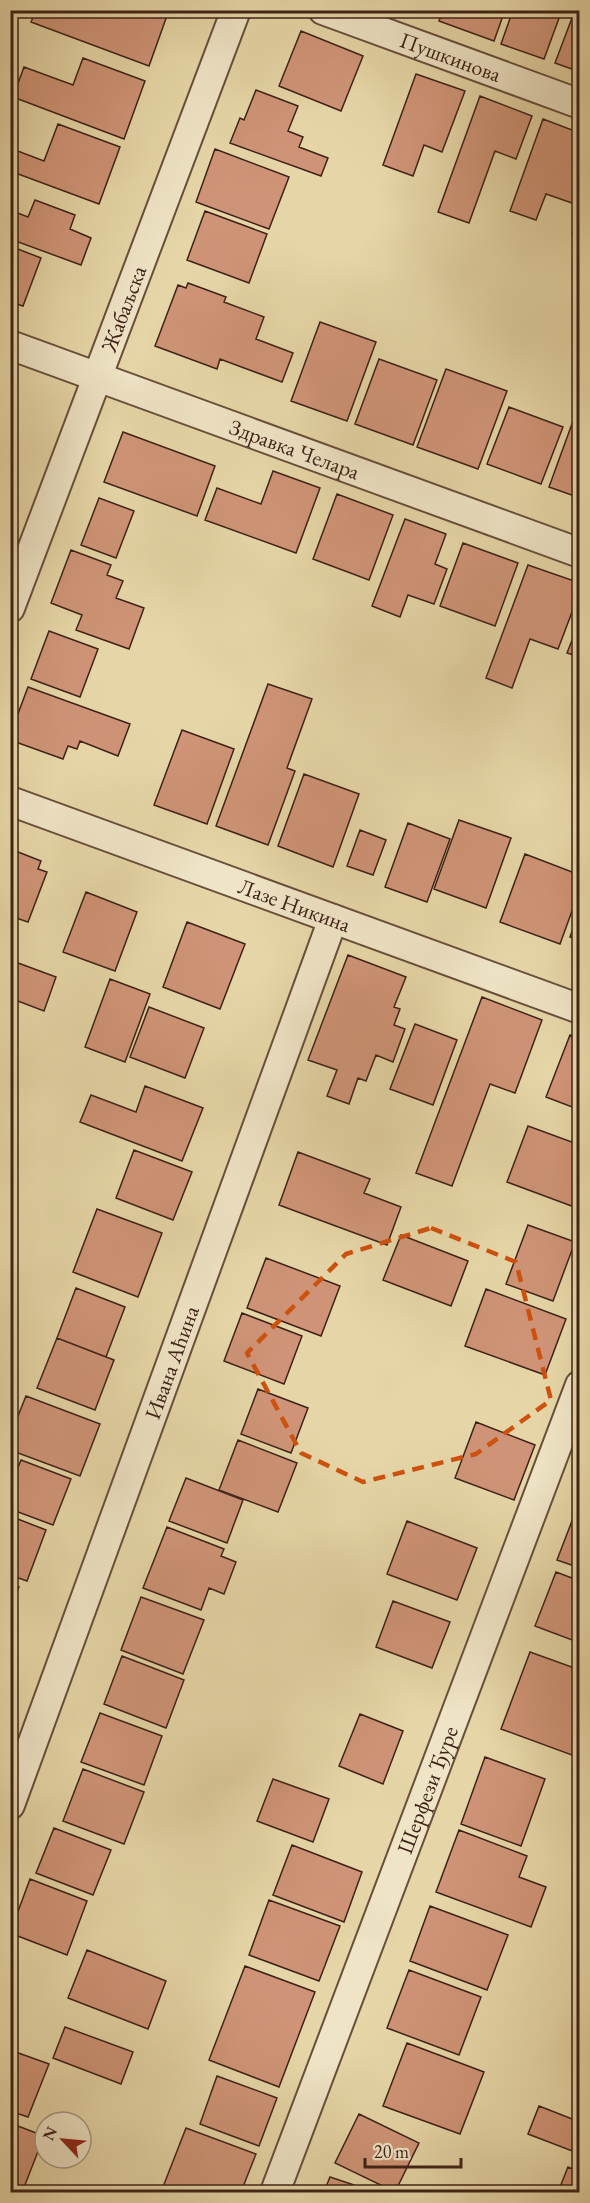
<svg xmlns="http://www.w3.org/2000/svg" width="590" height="2203" viewBox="0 0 590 2203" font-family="'EB Garamond',serif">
<rect width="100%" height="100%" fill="#e6d6a7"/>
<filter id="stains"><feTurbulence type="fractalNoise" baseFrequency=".00333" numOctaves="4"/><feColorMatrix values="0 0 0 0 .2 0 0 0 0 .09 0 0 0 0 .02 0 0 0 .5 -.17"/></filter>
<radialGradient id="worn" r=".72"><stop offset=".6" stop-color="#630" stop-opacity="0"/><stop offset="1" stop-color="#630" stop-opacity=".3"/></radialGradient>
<path fill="#cf9477" stroke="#3e2217" stroke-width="1.5" d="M36,10L98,12L169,10L149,66L31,22Z
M443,10H505L494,41L439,21Z
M513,10H562L544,59L501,44Z
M575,10H580V72L555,63Z
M301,31L363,56L341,111L279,86Z
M83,58L145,81L124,139L13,97L24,67L73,85Z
M416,74L465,91L442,152L424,145L413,176L383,165Z
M256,90L298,106L288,131L303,137L299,147L328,158L321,176L230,143L240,118L244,120Z
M480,96L532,116L516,159L495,151L469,223L438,212Z
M543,119L580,133V182L572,203L546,194L536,220L510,211Z
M58,124L120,147L99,204L10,171V148L44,161Z
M215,149L289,177L269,229L196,202Z
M35,200L75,215L70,229L91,238L81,265L10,239V210L28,217Z
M205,211L267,234L249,283L187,260Z
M580,213V236L572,234Z
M10,246L41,258L23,306L10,302Z
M188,283L226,297L224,302L264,317L256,339L293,353L282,382L220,359L217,369L155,346L178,285L186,288Z
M320,322L376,342L347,421L291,401Z
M379,359L437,380L413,445L355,424Z
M446,369L507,391L478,469L417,447Z
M509,407L563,427L541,484L487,464Z
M573,421L580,424V498L549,487Z
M123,432L215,466L197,516L104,482Z
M10,433L17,435L10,452Z
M273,471L320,488L296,553L205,520L217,488L261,504Z
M337,494L393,515L369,580L313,559Z
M99,498L134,511L116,558L81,545Z
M405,519L446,534L435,564L447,569L434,604L408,595L400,617L372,606Z
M463,543L518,563L495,626L440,606Z
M71,550L111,565L107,575L123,581L116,598L144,608L129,649L76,630L82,615L51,603Z
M528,565L580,583V591L558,649L530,639L512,688L486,678Z
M580,620V657L567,653Z
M49,631L98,649L80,697L31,679Z
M268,684L312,699L287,768L295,771L268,845L216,826Z
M28,687L130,724L118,756L80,741L77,749L68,746L63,759L10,740V735Z
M182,730L234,749L207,824L154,805Z
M304,774L359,794L333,867L278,846Z
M459,820L511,838L486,908L434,889Z
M408,823L450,839L427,902L385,887Z
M360,830L386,840L373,875L347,866Z
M13,850L41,861L38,869L47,872L28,922L10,916V856Z
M525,854L580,875V889L560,944L500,922Z
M86,892L137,912L115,971L63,952Z
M580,909V940L570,937Z
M187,922L245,944L220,1009L163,987Z
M348,955L406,977L394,1007L400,1009L394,1025L405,1029L393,1062L376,1055L366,1081L358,1078L349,1104L327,1096L337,1070L308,1060Z
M10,960L56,977L44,1011L10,998Z
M110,979L150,994L125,1062L85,1047Z
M482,997L542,1020L515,1093L490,1084L452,1186L416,1173Z
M149,1007L204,1028L185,1078L130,1057Z
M415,1024L457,1040L433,1105L390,1089Z
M570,1035L580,1039V1110L546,1097Z
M145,1086L203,1108L182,1161L80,1122L91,1095L136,1112Z
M528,1126L580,1145V1202L577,1208L507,1182Z
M134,1150L192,1172L173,1220L116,1198Z
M298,1152L370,1179L364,1193L401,1207L387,1245L279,1205Z
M97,1209L162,1233L138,1297L73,1272Z
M528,1225L575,1242L553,1301L506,1284Z
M401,1235L468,1261L451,1306L383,1280Z
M266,1258L340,1286L321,1336L247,1308Z
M76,1288L125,1307L106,1357L57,1338Z
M486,1289L566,1319L545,1375L465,1346Z
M242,1313L302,1336L284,1384L224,1361Z
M57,1338L114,1360L95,1410L37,1388Z
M258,1389L308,1408L291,1453L241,1434Z
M26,1396L100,1424L80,1476L10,1450V1436Z
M476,1422L535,1445L514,1500L455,1478Z
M238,1440L297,1463L278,1512L219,1490Z
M21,1460L71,1479L53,1525L10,1509V1487Z
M186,1478L243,1500L227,1543L169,1521Z
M580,1500V1568L557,1560Z
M10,1516L46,1530L27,1581L10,1575Z
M407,1521L477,1548L457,1600L387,1574Z
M167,1527L224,1549L221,1556L236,1562L224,1594L209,1588L201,1610L143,1588Z
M556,1572L580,1581V1643L535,1626Z
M10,1584L19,1587L10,1608Z
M141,1597L204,1620L183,1674L121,1650Z
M393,1601L450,1622L432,1668L376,1647Z
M530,1652L580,1670V1758L501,1729Z
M122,1656L184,1680L166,1728L104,1704Z
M100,1713L162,1736L144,1785L81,1762Z
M360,1714L403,1731L383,1784L339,1766Z
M485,1757L545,1779L521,1846L461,1824Z
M83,1769L144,1792L124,1844L63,1821Z
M273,1779L329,1799L313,1842L257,1821Z
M54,1828L111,1850L93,1895L36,1873Z
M459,1830L527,1856L519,1877L546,1887L531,1927L436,1892Z
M292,1845L362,1872L344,1922L273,1895Z
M30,1879L87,1901L67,1955L10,1933Z
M269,1900L340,1926L319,1981L249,1955Z
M430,1906L508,1935L487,1990L410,1961Z
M87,1950L166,1981L148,2029L68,1998Z
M245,1966L315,1992L279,2087L209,2060Z
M409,1970L481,1997L459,2055L387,2028Z
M65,2027L133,2052L121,2084L53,2058Z
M407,2043L484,2072L460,2134L383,2106Z
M10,2050L49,2064L28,2117L10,2111Z
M217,2076L277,2098L259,2146L200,2124Z
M539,2106L580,2122V2154L528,2134Z
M359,2114L419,2143L395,2192L335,2163Z
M10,2123L44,2136L23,2190L10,2185Z
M186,2128L256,2154L241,2192H161Z
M568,2167L580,2172V2192H558Z
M330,2177L375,2192H324Z"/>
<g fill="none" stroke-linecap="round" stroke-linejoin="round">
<defs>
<g id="street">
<path id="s1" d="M323,10L580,104"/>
<path id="s2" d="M10,345L580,553"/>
<path id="s3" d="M10,608L236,10"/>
<path id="s4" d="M10,801L580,1009"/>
<path id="s5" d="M10,1805L333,919"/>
<path id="s6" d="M275,2192L580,1385"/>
</g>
</defs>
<use href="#street" stroke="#684f3b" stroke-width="32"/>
<use href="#street" stroke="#efe4c6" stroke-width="28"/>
</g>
<path fill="none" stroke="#ce510e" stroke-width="4.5" stroke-dasharray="12 8" stroke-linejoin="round" d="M431,1228L516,1262L551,1400L476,1454L363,1482L301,1453L247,1353L346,1254Z"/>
<g text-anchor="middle" stroke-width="4.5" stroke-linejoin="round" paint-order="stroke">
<g font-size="22" fill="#3e2217" stroke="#efe4c6">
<text dy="8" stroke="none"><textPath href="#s1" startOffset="136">Пушкинова</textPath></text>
<text dy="8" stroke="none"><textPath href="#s3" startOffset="320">Жабаљска</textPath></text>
<text dy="8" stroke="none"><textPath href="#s2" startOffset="303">Здравка Челара</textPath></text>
<text dy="8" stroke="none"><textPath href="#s4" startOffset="303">Лазе Никина</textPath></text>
<text dy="8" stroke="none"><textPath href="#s5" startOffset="471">Ивана Аћина</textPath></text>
<text dy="8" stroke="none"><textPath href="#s6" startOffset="430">Шерфези Ђуре</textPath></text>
</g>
</g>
<rect width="590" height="2203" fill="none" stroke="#e6d6a7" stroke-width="36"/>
<rect x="12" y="12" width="566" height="2179" fill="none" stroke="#3e2217" stroke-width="3"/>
<rect x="18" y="18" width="554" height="2167" fill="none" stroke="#3e2217" stroke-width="1.5"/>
<g transform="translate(63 2140) rotate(296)"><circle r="28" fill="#efe4c6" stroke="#a89680" stroke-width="1.5"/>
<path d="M0-4.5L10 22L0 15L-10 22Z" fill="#8f2418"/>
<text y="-9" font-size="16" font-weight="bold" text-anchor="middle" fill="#3e2217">N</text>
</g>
<path d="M365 2158v9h96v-9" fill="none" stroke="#3e2217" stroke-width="3"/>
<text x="374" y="2158" font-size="18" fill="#3e2217" stroke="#efe4c6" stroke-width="4.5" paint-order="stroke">20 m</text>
<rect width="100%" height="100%" filter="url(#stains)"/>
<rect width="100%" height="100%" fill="url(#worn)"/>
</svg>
